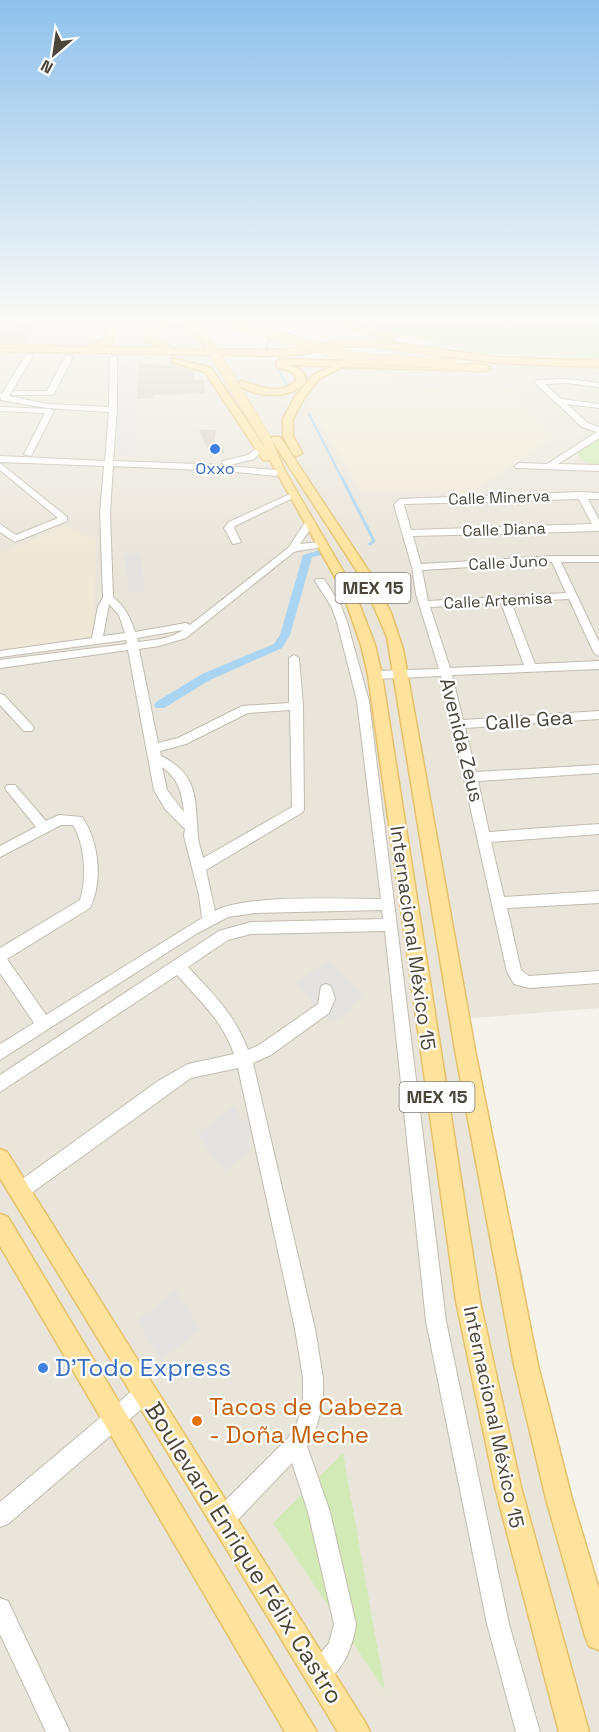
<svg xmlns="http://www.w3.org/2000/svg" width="599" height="1732" viewBox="0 0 599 1732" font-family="'Space Grotesk',sans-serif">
<rect width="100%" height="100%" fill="#f6f3ec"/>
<path fill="#eae5da" d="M0,319H200L225,359L599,366V1008L462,1019L523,1277L567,1538L599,1643V1732H0Z"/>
<path fill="#efe8d6" d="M343,369L380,370L432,389L442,384L507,386L554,436L467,495L361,491L305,399L321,378L335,370Z
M66,526L96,539L94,636L0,650V553Z"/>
<path fill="#d2eab5" d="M337,319H599V359L475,353Z
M599,436V465C590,465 579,462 577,452Z
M343,1453L385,1691L273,1523Z"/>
<path fill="#e5e3e0" d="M121,364H134L136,387L135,456L117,455V401Z
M140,552L145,592L129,593L125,554Z
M329,960L364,995L350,1006L353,1009L331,1023L295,983Z
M234,1106L242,1121L253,1119L257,1136L249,1137L250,1149L224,1172L197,1134Z
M176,1290L200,1328L161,1361L137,1321Z"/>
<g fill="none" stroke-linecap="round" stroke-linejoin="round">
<path stroke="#a9d4f2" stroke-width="2" d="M283,335L317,323
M267,350V344L273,339
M278,369L287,385
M309,414L342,479"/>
<path stroke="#a9d4f2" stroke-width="3" d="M342,478L374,541L370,544"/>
<path fill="#a9d4f2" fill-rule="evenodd" d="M323,549L326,550V554L312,557L290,635L282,648L210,680L164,708H156L154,705L156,702L202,674L274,644L280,635L303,555Z"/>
</g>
<path fill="#d8cfc1" d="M19,325L37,326L26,342L0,341V328L16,329Z
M162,363V365H173L194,371V380H204L205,393L153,395V398L137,399L139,364Z
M199,430H216L214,443H220L225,453L212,455V459Z"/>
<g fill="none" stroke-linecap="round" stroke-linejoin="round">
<defs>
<path id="minor" d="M29,354L33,356L9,396L47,404L109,407L110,358L117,356V410L113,461L226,465L222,463L223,461L248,455L261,445L265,448L254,459L226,466L276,470L280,473L276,476L225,471L113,466L110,513L113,597C125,607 130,617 135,632L186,623L190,625L288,548L307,520L315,522L300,544L321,542L326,545C320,549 303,549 294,552L186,638L159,646L139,649L158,743L178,738L242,706L289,703V658L294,655L299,658L303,706L304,809L303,812L206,870L215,911C246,894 342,899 381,899L357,701L337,622L331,606L315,581L316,579H324L341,606L347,622L369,701L446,1321L509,1624L540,1732H516L487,1624L426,1321L385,931L251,934L228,940L188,967C214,995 234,1013 248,1050L259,1045L318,1004L321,986L326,984L331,986L335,999L329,1013L271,1055L253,1063L315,1329L323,1378V1403L316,1428L307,1446L330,1512L356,1624C353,1647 342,1675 319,1685L311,1681L307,1673L311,1665L329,1643L334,1624L308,1512L292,1463L230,1528L222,1531L214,1528L211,1520L214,1512L289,1437L297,1423L303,1403V1378L295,1329L238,1068L191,1078L26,1197L20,1200L14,1197L11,1191L14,1185L158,1081L188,1064L234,1054C222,1020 200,1001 177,975L0,1092V1075L219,931L251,922L383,919L382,910L255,913L228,917L196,934L0,1060V1044L34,1023L0,973V948L80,900C87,879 85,844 73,825H61L0,857V846L36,827L7,791L5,788L7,785H15L46,821L59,815L82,817C99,840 103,882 90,908L7,959L46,1015L202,918L199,895L184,836L185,829L165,809L154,790L128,650L0,668V660L127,644L126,640L0,657V651L92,638L98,606L103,598L100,513L104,466L0,462V456L105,461L109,412L47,408L1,400L0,394H2L25,356ZM109,604L119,615L125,633L103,636ZM183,630C171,639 153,640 138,642L137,638ZM290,710L292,807L203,858C202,851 198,843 198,836C195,800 199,774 161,756L160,751L186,744L248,713ZM162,767C179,779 182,793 184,812L167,790Z
M66,355L73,357L53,395H12L11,393L15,391H47Z
M567,379L599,383V387L567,383L545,384L561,399L599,404V408L567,404L588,423L599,427V438L558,464L599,465V471L516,468L515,466L519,463L547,464L597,432L582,427L534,382L538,380Z
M0,407L50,409L54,411L31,456L24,454L45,413L0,411Z
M0,463L67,517V521L15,542L0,532V524L16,535L58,518L0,470Z
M581,492L599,493V499H588L599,520V531L413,536L421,564L555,556H599V562H561L599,642V656L594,653L569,599L511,602L535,664L599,661V669L452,675L463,720L599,711V719L465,728L476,772L599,765V773L478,781L489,832L599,824V834L491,842L504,897L599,891V903L507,908L521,970L529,976L599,971V983L529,988L514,984L507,972L441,676L375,679L369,675L375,671L439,669L416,594L412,567L394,505L400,499ZM579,499L592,524L411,530L404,505L405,504ZM552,562L566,593L428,601L422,570ZM501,603L524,665L450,668L430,607Z
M292,493L299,495L235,526L234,528L241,542L233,544L224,528L229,522Z
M0,694L4,695L32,725L34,728L32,731H24L0,705Z
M145,1383L152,1386L155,1393L152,1400L8,1524L0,1527V1502L138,1386Z
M0,1598L8,1601L70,1732H46L0,1634Z"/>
<path id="major" d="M113,319H121L116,325L112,342L101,347L162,348L146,341L147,331C158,320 183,315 197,325C203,330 207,338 212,344L211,346H205C187,330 187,317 158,330L154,338L174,349L269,350L303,348L338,341L372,340L496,357L599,361V367L496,363L372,346L338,347L303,354L269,356L0,351V345L88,347L105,339L108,324Z
M211,319H223L238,324L234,327Z
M319,319H332L396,337L392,340Z
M172,358L211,368L264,446L263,439H271L286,473L354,590L375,645L382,675L480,1301L521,1487L589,1732H559L495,1487L456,1301L368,675L361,645L342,590L270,460H263L205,372L172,362Z
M280,359L485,365L490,368L485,371L342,367L319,379L304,398L293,419V436L302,453L297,456L293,455L283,436V419L295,397L313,375L332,366L289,365C298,368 306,371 306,382C289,400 256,398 237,384L242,381C261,387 280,396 296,381V377L292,372L277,367L276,362Z
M272,437H280L374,579L391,613L403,649L475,1050L538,1365L572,1499L599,1589V1650L589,1646L585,1636L546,1499L514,1365L455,1050L387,637L362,579L271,439Z
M0,1149L7,1152L365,1722L370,1732H338L0,1178Z
M0,1214L8,1217L317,1732H285L0,1246Z"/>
</defs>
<use href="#minor" stroke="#c2bbae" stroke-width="2"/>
<use href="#major" stroke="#e6c16a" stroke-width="3"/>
<use href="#minor" fill="#fff" fill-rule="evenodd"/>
<use href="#major" fill="#ffe39c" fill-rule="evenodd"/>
<defs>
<path id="major-bridge" d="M194,319L267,441
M234,324L355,358L453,364"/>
</defs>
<use href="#major-bridge" stroke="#e6c16a" stroke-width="11" stroke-linecap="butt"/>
<use href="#major-bridge" stroke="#ffe39c" stroke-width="10"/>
</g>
<linearGradient id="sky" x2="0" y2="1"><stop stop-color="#8fc1ec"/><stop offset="0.57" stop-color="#fbfaf6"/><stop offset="1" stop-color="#fbfaf6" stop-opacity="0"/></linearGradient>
<rect width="599" height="561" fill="url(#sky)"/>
<g fill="#3f7fe0" stroke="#fff" stroke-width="2">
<circle cx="215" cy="449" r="6"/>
<circle cx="43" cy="1368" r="6"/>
</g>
<circle fill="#e8710a" stroke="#fff" stroke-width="2" cx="197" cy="1421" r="6"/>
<g text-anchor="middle" stroke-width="4.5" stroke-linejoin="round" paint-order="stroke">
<g font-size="16" fill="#366cbe" stroke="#fff">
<text x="215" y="474">Oxxo</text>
</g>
<g font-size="16" fill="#4b4439" stroke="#fff">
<text transform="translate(499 497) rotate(-2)" y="6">Calle Minerva</text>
<text transform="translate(504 529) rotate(-2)" y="6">Calle Diana</text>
<text transform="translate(508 562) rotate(-3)" y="6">Calle Juno</text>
<text transform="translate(498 600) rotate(-3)" y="6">Calle Artemisa</text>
</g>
<g fill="#fff" stroke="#817c74" stroke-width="1.5">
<rect x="335.5" y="573" width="75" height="30" rx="4.5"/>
<rect x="399.5" y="1082" width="75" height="30" rx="4.5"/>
</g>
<g font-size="18" font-weight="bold" fill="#4b4439">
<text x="373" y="594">MEX 15</text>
<text x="437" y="1103">MEX 15</text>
</g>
<g font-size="20" fill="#4b4439" stroke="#fff">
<text transform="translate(529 720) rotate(-4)" y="7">Calle Gea</text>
<text transform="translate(462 740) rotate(76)" y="7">Avenida Zeus</text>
<text transform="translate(413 938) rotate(82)" y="7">Internacional México 15</text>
<text transform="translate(494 1417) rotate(78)" y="7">Internacional México 15</text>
</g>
<g font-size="24" fill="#366cbe" stroke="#fff" text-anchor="start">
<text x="55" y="1376">D'Todo Express</text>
</g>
<g font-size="24" fill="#c56008" stroke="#fff" text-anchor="start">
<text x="209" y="1415">Tacos de Cabeza<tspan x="209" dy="28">- Doña Meche</tspan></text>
</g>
<g font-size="24" fill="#4b4439" stroke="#fff">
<text transform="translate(244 1553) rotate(58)" y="8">Boulevard Enrique Félix Castro</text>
</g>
</g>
<g transform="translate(54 54) rotate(209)" stroke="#ffffff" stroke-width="4.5" paint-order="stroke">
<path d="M0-4.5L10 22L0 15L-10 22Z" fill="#4b4439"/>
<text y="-9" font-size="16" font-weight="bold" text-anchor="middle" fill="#4b4439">N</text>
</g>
</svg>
